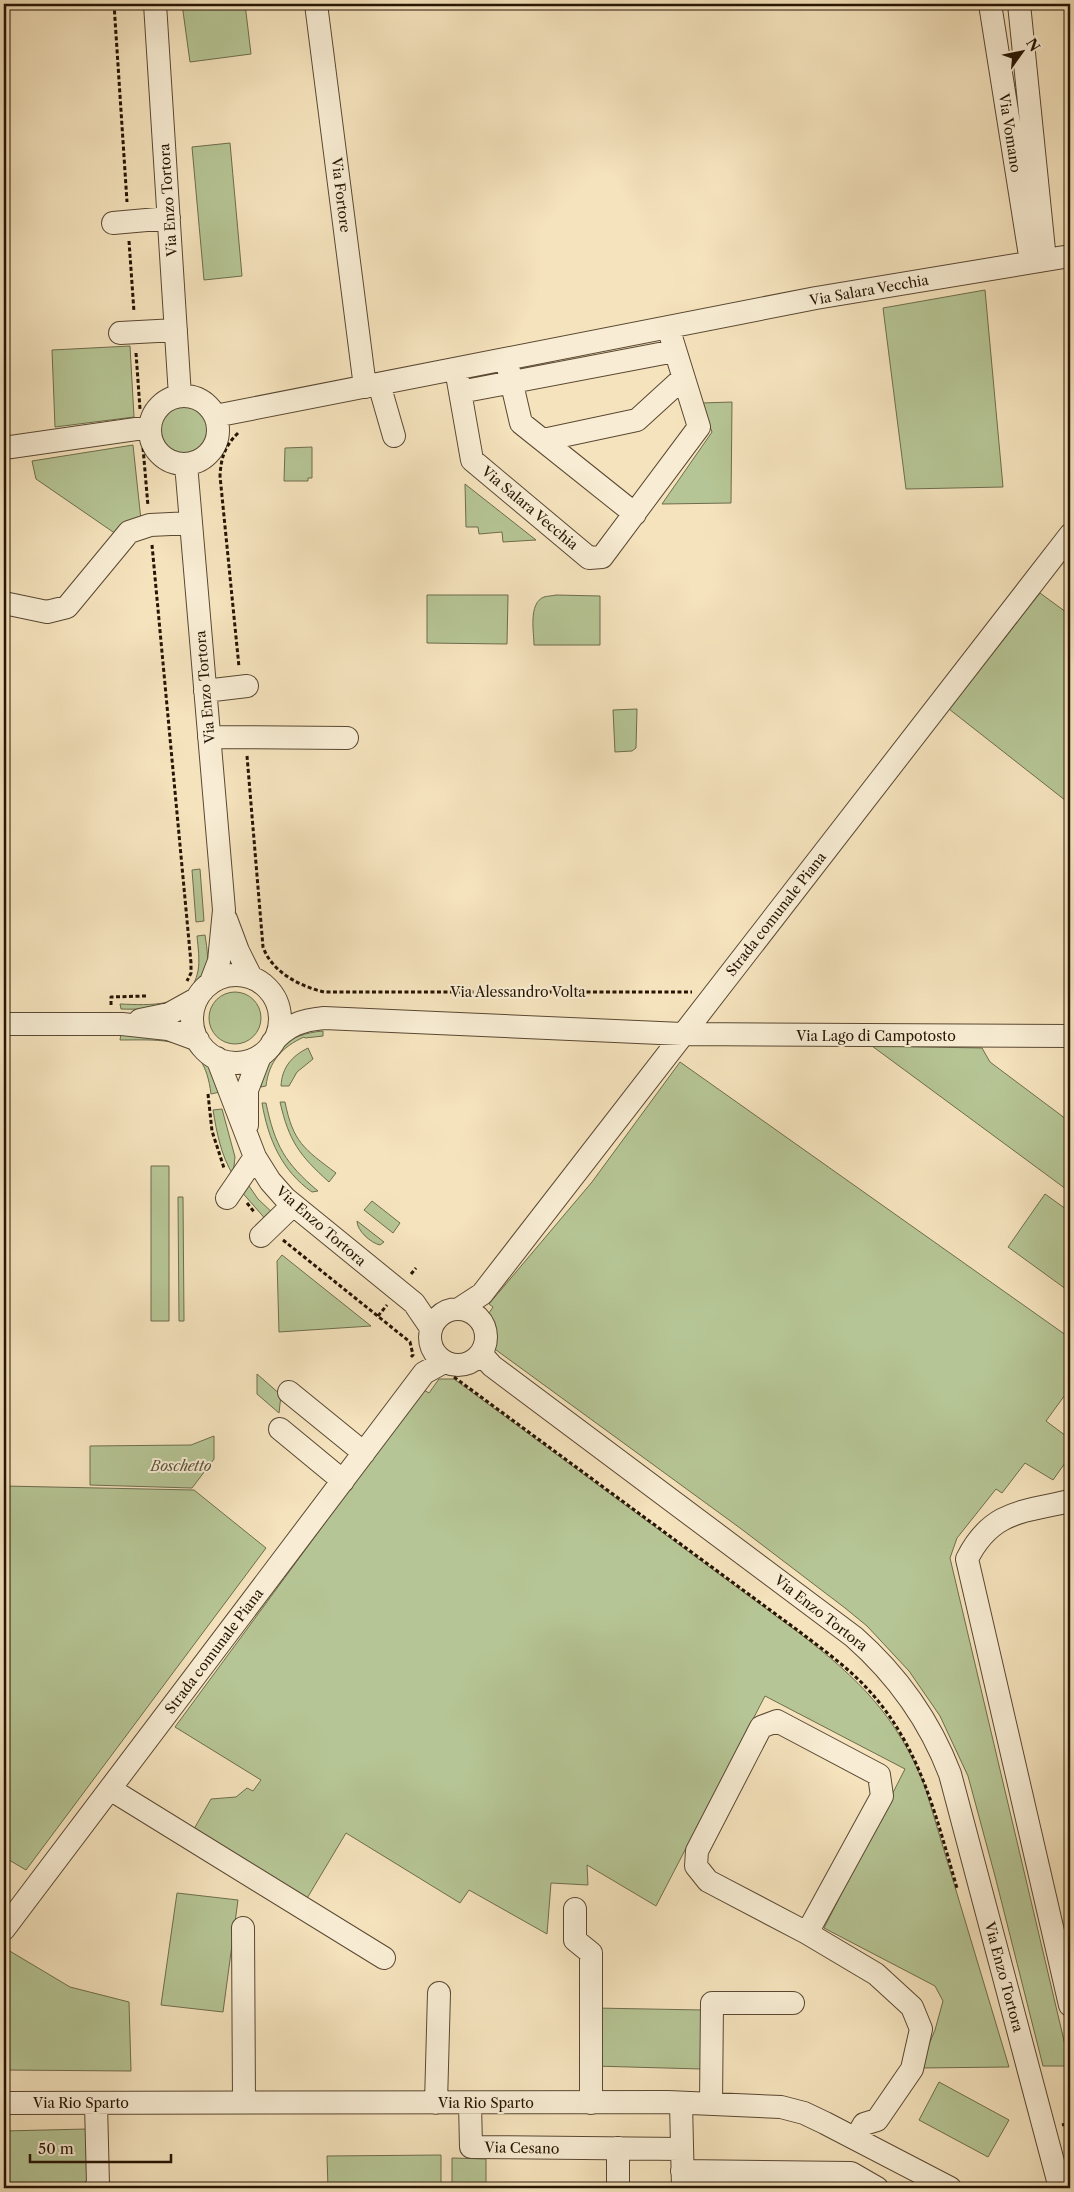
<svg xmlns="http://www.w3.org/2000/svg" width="1074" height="2192" viewBox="0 0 1074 2192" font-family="'Libre Caslon Text',serif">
<rect width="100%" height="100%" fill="#f5e3bd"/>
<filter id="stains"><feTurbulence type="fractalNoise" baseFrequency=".004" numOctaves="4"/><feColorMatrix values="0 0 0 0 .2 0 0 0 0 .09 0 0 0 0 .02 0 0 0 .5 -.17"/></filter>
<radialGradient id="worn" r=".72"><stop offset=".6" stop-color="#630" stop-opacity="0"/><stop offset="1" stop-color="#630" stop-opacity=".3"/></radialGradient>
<path fill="#b6c595" stroke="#6e6d4c" d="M182,4H245L251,54L190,62Z
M230,143L242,276L204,280L192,147Z
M985,290L1003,487L906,489L883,308Z
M130,346L134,417L55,427L52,350Z
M732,402L731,503L662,504L712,432L701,403Z
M160 430a25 25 0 1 1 50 0a25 25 0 1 1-50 0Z
M133,445L141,520L116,534L36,479L32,461Z
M312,447V478H308V481H284L285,448Z
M465,484L536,540L503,542L502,532L479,534L478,527H466Z
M1040,593L1070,615V804L949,709Z
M427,595H508L507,644L427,643Z
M556,595L600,596V645H534C534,633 528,603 544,597C547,596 552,596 556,595Z
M637,709L636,748L632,751L615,752L613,710Z
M200,869L204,921L196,922L192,870Z
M205,935C207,948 210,966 204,978C189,1008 150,1010 121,1009L120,1004C149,1005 191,1009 198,971C200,960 198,947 197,936Z
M209 1018a26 26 0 1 1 52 0a26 26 0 1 1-52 0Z
M323,1031V1036L305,1038L304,1037C282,1047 269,1061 266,1086L261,1087C266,1051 288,1034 323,1031Z
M121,1034C149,1034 190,1032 207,1059C213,1069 216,1082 220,1092L211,1094C204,1035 168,1040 120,1040Z
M872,1046L982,1048L990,1062L1070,1122V1192Z
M308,1048L313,1059L297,1072L289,1086H281C282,1067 292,1056 308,1048Z
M680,1062L1070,1338V1388L1046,1421L1070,1439V1456L1053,1480L1025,1463L1002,1493L996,1489L957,1538L950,1558L1070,2066H1043L995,1876L968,1776L940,1716L909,1671L867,1626L845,1608L740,1528L492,1347V1328L487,1316L493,1307L489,1304L592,1182Z
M280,1102H285C293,1142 304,1149 336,1173L329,1182C299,1155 289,1141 280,1102Z
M262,1103H266C275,1146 285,1163 318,1191L312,1192C282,1171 268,1139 262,1103Z
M222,1109L235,1157L233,1175C221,1155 217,1134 213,1110Z
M151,1166H169V1321H151Z
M247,1183L258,1199L275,1215L268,1222L240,1190Z
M1045,1194L1070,1212V1292L1008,1247Z
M178,1197H183L184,1321H179Z
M372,1201L400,1223L393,1233L364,1210Z
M357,1221L384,1242L380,1245C371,1243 357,1231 357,1221Z
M282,1255L371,1326L279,1332L277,1261Z
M257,1374L281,1395L279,1413L257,1394Z
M439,1379H454L799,1633C859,1679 897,1716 925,1787L1009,2067L919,2068L935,2030L943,2001L935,1986L824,1928L905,1769L765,1696L656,1906L587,1865L588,1885L551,1883L547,1934L469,1890L460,1903L346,1833L303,1905L190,1836L211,1799L236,1797L247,1788L253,1791L261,1780L175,1727L422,1391L424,1390L429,1393Z
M214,1436V1459L192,1488L90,1485V1446L191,1445Z
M4,1486L194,1490L266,1548L26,1870L4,1857Z
M177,1893L238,1900L223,2012L161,2005Z
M8,1950L70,1987L129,2002L131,2071L4,2070V1955Z
M594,2008L703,2010L701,2069L593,2066Z
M939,2082L1009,2120L988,2157L919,2120Z
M87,2129L88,2181L84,2186L4,2185V2131Z
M441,2155V2188H328L327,2156Z
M452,2158L486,2159V2188H452Z"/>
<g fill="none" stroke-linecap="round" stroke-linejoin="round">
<defs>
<path id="minor" d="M155,4L180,396
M316,4L365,387
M990,4L1031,262
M1019,4L1045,260
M113,223L169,218
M120,333L176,330
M508,367L521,423L635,514
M456,369L472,460L589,558L602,557L699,427L668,327
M379,384L394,436
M460,392L675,351
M150 430a34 34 0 1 1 68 0a34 34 0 1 1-68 0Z
M215,416L816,298L1070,256
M543,440L637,420L683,378
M4,448L150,427
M186,464L224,910L219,961L211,982
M4,603L47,612L67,607L129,532L150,525L191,523
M205,691L247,686
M209,737L347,738
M226,919L238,951L251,977
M192 1019a44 44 0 1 1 88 0a44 44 0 1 1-88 0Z
M140,1020L169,1014L196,999
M4,1024H122L168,1029L198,1040
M272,1043C287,1025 302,1020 324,1018L682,1034L1070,1036
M217,1058L255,1157L270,1181L285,1198L414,1303L431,1328
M247,1125V1090L260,1056
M227,1198L255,1157
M261,1236L293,1205
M430 1337a28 28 0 1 1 56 0a28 28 0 1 1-56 0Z
M459,1309L482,1294L1070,535
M483,1349L484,1357L492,1366L854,1637C897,1675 929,1719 950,1774L1060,2188
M289,1392L364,1453
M280,1429L343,1481
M1070,1501C1022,1512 991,1511 967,1559L1070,2005
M110,1789L384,1958
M575,1909V1940L591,1953V2103
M243,1928L244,2102
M4,1929L424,1373L444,1362
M807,1933L882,1796L879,1775L777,1721L761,1727L697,1851L696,1866L708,1881L807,1933L876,1974L912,2007L921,2029L912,2069L877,2120L864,2124L856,2138
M4,2103L668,2102L781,2107L804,2113L825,2123L950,2188
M436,2103L439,1993
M470,2103L471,2147L682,2149
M681,2103L683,2188
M711,2104L712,2003H793
M618,2148V2188
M682,2171L851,2173L877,2188
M95,2188L98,2185L96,2103"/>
</defs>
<use href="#minor" stroke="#5a4832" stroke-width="24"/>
<path stroke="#261504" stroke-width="3" stroke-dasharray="4 2.5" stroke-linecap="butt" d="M114,4L127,202
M129,241L134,312
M136,353L140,409
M238,433C225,446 221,457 220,476L239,667
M143,448L148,506
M152,545L191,963V973L187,981
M247,756L263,947C272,972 299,986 324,992H692
M111,1005V997L146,996
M208,1094L212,1131L224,1168
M247,1203L255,1213
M283,1240L410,1342L413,1355L411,1357
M411,1274L416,1268
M378,1316L387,1305
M454,1377L800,1632C821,1648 843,1664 862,1683C919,1741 935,1813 957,1888
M1062,2125L1070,2123
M970,2183L980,2188"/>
<use href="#minor" stroke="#f8edd4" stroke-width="22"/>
</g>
<g text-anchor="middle" stroke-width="4" stroke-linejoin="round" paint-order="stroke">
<g font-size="14" fill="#261504" stroke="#f8edd4">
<text transform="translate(1010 133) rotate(81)" y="5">Via Vomano</text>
<text transform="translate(341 195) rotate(83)" y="5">Via Fortore</text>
<text transform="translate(168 200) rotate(-94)" y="5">Via Enzo Tortora</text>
<text transform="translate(869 290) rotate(-10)" y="5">Via Salara Vecchia</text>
<text transform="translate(530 508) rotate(40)" y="5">Via Salara Vecchia</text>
<text transform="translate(205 687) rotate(-95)" y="5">Via Enzo Tortora</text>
<text transform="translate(776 914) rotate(-52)" y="5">Strada comunale Piana</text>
<text x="518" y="997">Via Alessandro Volta</text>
<text x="876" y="1041">Via Lago di Campotosto</text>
<text transform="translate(321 1226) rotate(41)" y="5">Via Enzo Tortora</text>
<text transform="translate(821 1613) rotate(38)" y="5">Via Enzo Tortora</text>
<text transform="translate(214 1651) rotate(-53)" y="5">Strada comunale Piana</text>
<text transform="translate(1004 1977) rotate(75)" y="5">Via Enzo Tortora</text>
<text x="81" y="2108">Via Rio Sparto</text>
<text x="486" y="2108">Via Rio Sparto</text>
<text transform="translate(522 2148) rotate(1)" y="5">Via Cesano</text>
</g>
<g font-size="14" font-style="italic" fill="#585337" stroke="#f8edd4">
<text x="181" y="1471">Boschetto</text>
</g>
</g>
<rect width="1074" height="2192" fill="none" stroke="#f5e3bd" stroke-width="20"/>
<rect x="5" y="5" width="1064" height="2182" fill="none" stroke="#261504" stroke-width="2.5"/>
<rect x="10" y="10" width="1054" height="2172" fill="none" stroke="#261504"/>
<g transform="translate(1022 52) rotate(57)" stroke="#f8edd4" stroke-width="4" paint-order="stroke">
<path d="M0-4L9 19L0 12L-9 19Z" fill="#261504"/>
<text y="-8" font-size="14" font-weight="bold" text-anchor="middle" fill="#261504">N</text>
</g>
<path d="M30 2154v8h141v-8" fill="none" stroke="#261504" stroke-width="2.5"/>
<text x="38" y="2154" font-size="15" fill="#261504" stroke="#f8edd4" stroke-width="4" paint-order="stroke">50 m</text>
<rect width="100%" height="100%" filter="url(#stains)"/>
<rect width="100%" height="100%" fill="url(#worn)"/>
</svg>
